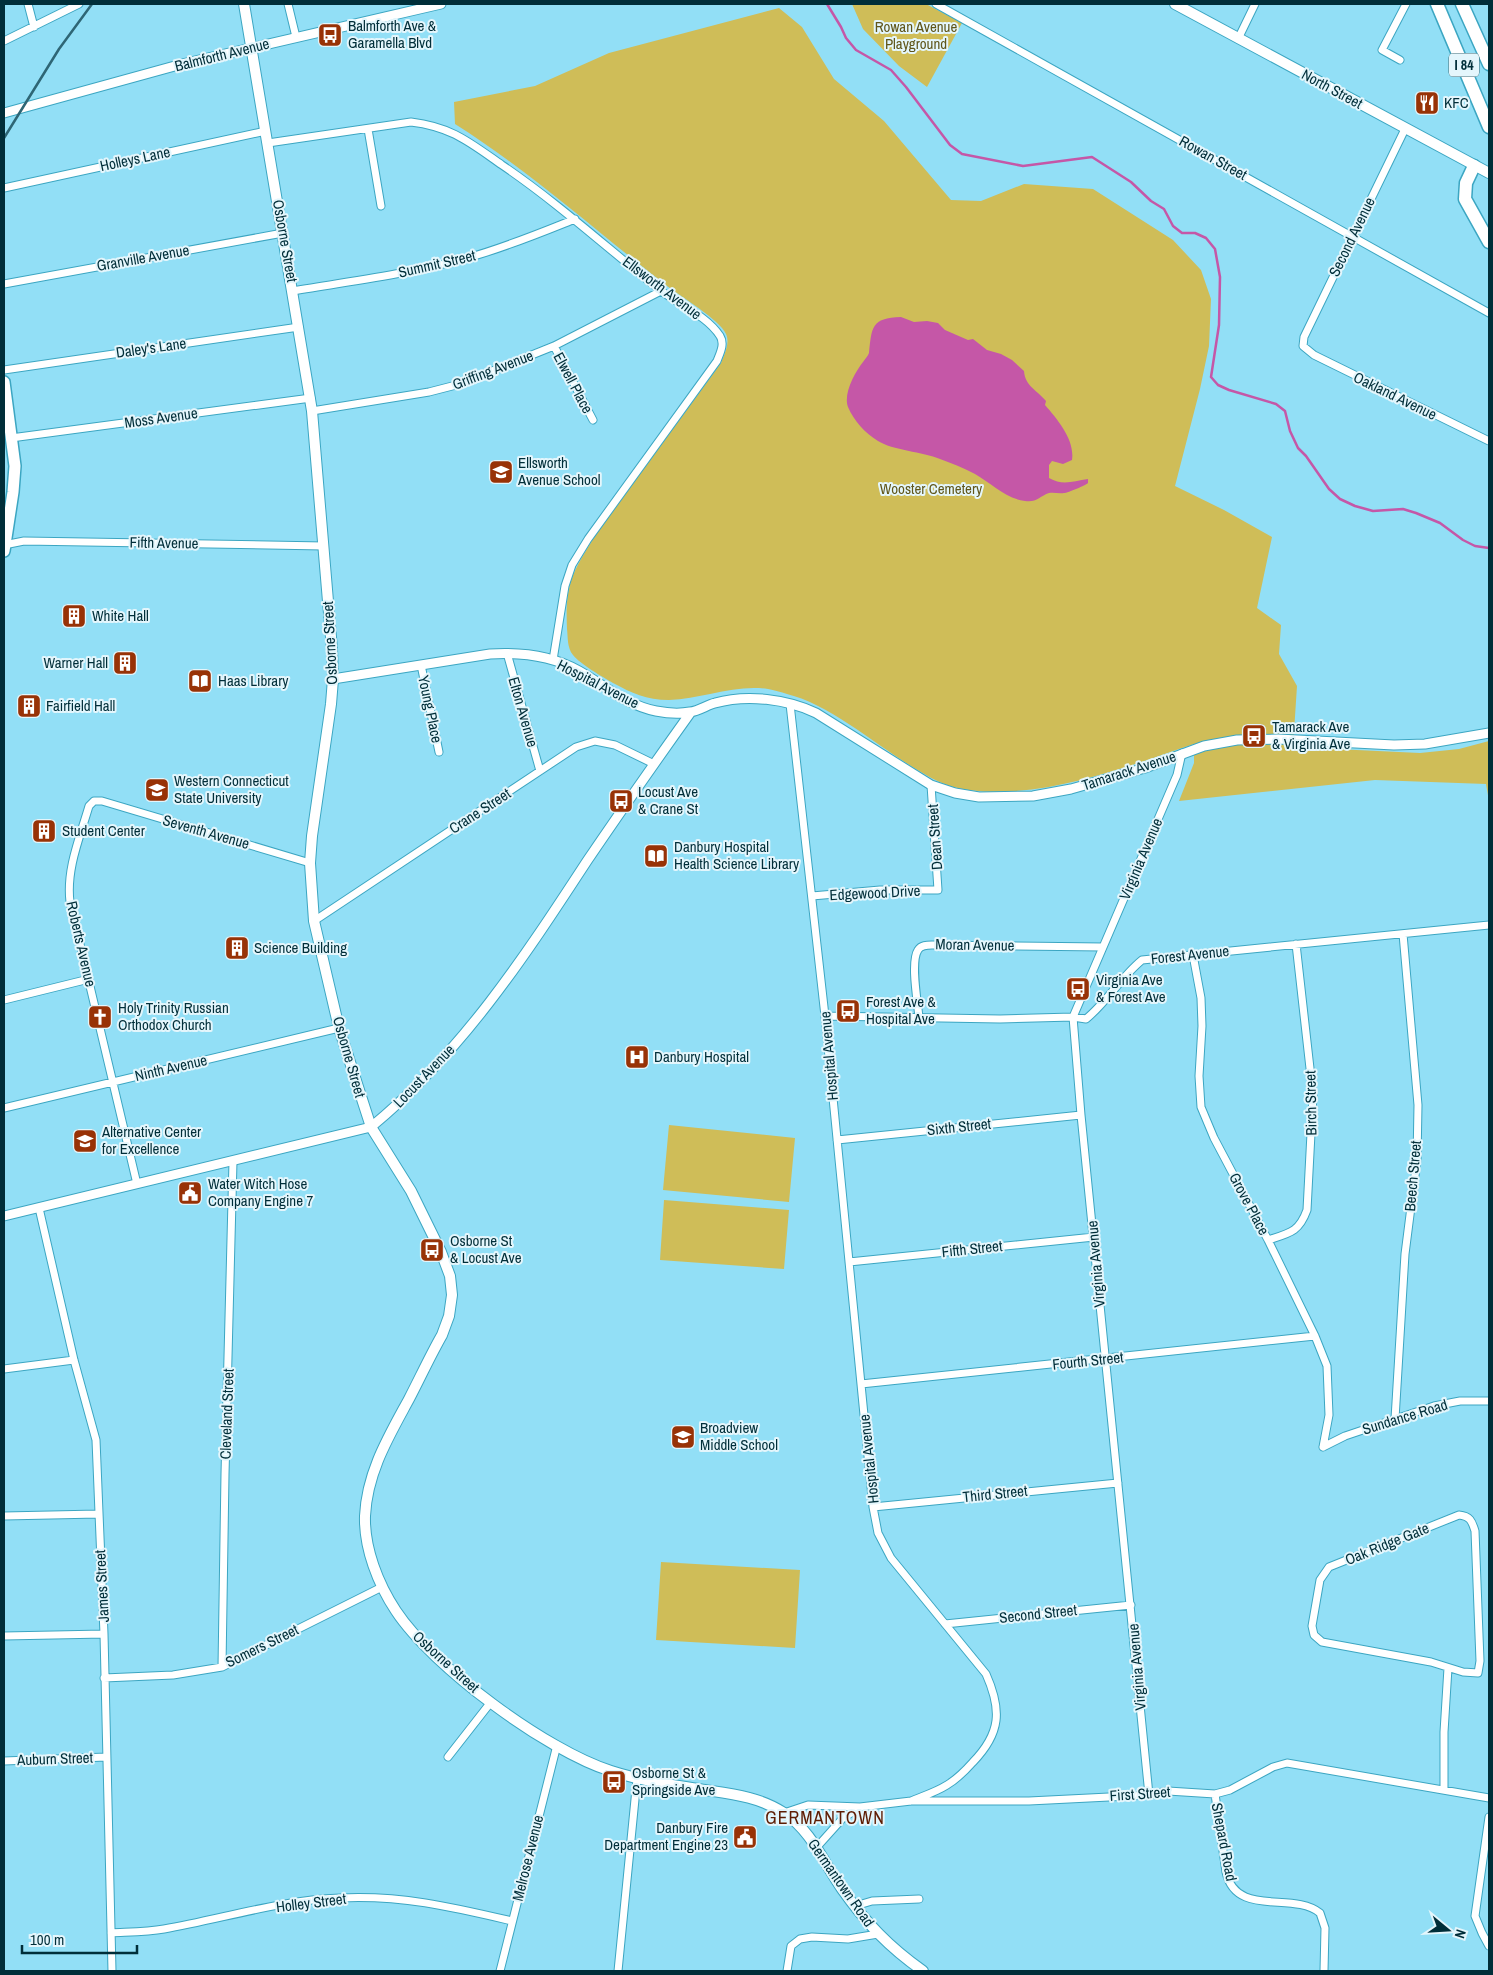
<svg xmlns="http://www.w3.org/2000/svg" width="1493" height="1975" viewBox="0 0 1493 1975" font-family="'Archivo Narrow',sans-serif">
<rect width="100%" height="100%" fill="#92dff6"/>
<path fill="#cfbd58" d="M852,4H926L962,23L927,87L899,66L863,29Z
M779,8L802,27L834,79L884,121L951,200L981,201L1024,184L1093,189L1173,240L1201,270L1211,299L1209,346L1200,389L1175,486L1224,510L1272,537L1257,608L1281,625L1279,654L1297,686L1293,747L1420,753L1459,749L1489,741V801L1486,784L1375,780L1179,801L1194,763V744C1126,767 1042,800 969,790C948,788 928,777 911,766C874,743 828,704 787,694C781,692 774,690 768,689C735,684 702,699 669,700C646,700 632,693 613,683C603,677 580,664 573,655C567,648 568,637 567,629C565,584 572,573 595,536L721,363C725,353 730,343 726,334C720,320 680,296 667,286C597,232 531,172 455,124L454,102L535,86L609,53Z
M669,1125L795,1138L789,1202L663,1190Z
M664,1200L789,1210L784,1269L660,1260Z
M661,1562L800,1570L795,1648L656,1640Z"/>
<path fill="#c557a7" d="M901,317L914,322L927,321L938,323L945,330L968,340L973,339L987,350L1001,354L1012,360L1024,371C1025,386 1037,390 1046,401L1045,405C1058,420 1075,440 1072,460L1063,464L1052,461L1049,465V478C1063,486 1073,481 1088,479V483C1086,485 1068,493 1064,493C1059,494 1054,492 1049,493C1040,496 1036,503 1025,501C1006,499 991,483 975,474C964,468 951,463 940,459C923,452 892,450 878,441C865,433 854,421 848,407C843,394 855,372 863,362C865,359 868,356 869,353C872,327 871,318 901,317Z"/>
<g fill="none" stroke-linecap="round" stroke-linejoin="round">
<path stroke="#c557a7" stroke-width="2.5" d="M827,4L841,27L846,38L856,50L891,70L906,87L950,145L962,154L1023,166L1092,157L1131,182L1151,201L1164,209L1173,226L1182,233H1195L1206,238L1215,249L1220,277L1219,325L1211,377L1218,385L1229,390L1276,404L1285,411L1290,431L1298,448L1306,456L1329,489L1340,499L1355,506L1373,511L1403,509L1416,513L1440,523L1463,540L1475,546L1489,548"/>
<defs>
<path id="minor" d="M28,4L34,27
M288,4L296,37
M936,4L1489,313
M1238,39L1255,4
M4,41L79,4
M1400,60L1382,50L1406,4
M368,129L381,206
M1405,129L1304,337L1303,346L1314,355L1489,441
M268,143L411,122C452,127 469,142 502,165C558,203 607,248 660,290C679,305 706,315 720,336C725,344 720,353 717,361L588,539L572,565L565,586L553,660
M4,188L266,131
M4,284L283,233
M293,291C351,281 410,274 467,258C504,248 540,233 575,219
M554,346L593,420
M4,370L299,327
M312,411L429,392L460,384L554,346L661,291
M11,438L311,398
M4,545L24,541L324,546
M507,653L540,771
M421,665L439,752
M790,704L825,1016L873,1507L878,1533L891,1558L986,1674C1002,1710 1001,1733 973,1762C965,1771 957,1779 947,1785C936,1792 923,1796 911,1801
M812,896L880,890H938L931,785
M314,921L576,747L595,741L615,745L654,764
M1193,955L1201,998L1202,1026L1199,1076L1201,1107L1214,1138L1268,1240L1315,1336L1327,1366L1329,1415L1323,1447
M4,1000L89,979
M825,1016L1000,1019L1073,1017L1086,1019C1107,1002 1121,977 1142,960L1489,925
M919,1018C918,1004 910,962 918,950C921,945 927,945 932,945L1103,947
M4,1108L339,1028
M837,1140L1081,1115
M137,1184L70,902C66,869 80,837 89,806L94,801H102L310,863
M39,1208L74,1360L96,1440L104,1634L112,1971
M1268,1240C1290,1233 1299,1232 1307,1210L1313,1095L1296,944
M849,1262L1094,1237
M4,1369L74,1360
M861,1384L1315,1336
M1395,1419L1405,1254L1417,1160L1418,1105L1403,934
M1323,1447L1345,1436L1434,1406L1460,1401H1489
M873,1507L1118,1483
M1459,1515C1470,1516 1472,1521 1475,1531L1480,1661L1478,1673L1463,1672L1431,1662L1322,1642L1314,1635L1312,1626L1320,1580L1329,1567Z
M4,1516L98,1514
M945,1624L1131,1605
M4,1636L104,1634
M222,1667L225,1474L233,1161
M104,1678L173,1675L222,1667L382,1587
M448,1757L491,1702
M4,1761L106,1757
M1444,1790V1732L1448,1668
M1215,1794L1226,1872C1236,1918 1293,1891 1320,1913L1325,1928L1324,1971
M1149,1795L1081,1115L1073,1017L1177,775L1182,753
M784,1813L808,1805L860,1807L911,1801H1029L1149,1795L1168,1791L1215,1794L1230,1790L1273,1767L1287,1763L1489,1798
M1489,1817L1475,1916L1482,1933L1489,1946
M816,1848L843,1818L859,1808
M855,1906L872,1901L919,1899
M111,1933C128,1932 147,1932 164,1929C222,1919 280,1900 340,1898C402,1895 452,1907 512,1921
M500,1971L557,1745
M618,1971L637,1779
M787,1971L791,1946L800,1939L812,1937L848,1939L878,1934"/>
<path id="tertiary" d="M4,113L182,64L441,4
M333,679L490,654C521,652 551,655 579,671C604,685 626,705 656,711C666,713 680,714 690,712C699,711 707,705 715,703C747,694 787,699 816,713L931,785L955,793L979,797L1033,796L1071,789L1145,768L1204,746L1237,740L1278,739L1394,745L1425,744L1489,733
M4,1216L371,1127C462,1052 523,959 587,861C621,811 656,761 691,712"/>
<path id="secondary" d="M244,4L312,411L332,649L333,679L331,704L312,836L310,863L314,921L339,1028L371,1127L411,1191L441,1252L450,1276L452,1295L449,1316L442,1335C430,1356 420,1378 409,1399C389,1436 367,1472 365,1516C364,1548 378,1584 396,1611C433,1667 547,1751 611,1771C642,1781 673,1785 705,1790C732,1794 760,1797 784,1813C811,1830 824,1863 842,1889C866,1923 889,1947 923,1971
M1175,4L1489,173"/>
<path id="primary" d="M4,382L15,466L13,492L4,551"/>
<path id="motorway" d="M1437,4L1489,127
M1462,4L1489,64
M1474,166L1466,183L1465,199L1489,242"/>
</defs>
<use href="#minor" stroke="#3ca6c2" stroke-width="9"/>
<use href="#tertiary" stroke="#3ca6c2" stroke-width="11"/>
<use href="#secondary" stroke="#3ca6c2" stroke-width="12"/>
<use href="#primary" stroke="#3ca6c2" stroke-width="14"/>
<use href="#motorway" stroke="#3ca6c2" stroke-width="15"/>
<use href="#minor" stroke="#fff" stroke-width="7"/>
<use href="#tertiary" stroke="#fff" stroke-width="9"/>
<use href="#secondary" stroke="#fff" stroke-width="10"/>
<use href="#primary" stroke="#fff" stroke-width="11"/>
<use href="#motorway" stroke="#fff" stroke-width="12"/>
<path stroke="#2e6675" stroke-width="2.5" d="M4,138L59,49L92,4"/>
</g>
<defs>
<symbol id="bus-square" viewBox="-11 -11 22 22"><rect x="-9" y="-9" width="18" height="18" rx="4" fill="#983206" stroke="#e4f6fc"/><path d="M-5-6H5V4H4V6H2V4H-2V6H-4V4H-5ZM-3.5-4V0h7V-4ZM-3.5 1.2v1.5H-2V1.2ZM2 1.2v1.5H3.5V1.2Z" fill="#fff"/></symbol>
<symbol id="restaurant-square" viewBox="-11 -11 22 22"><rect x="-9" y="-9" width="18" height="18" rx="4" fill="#983206" stroke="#e4f6fc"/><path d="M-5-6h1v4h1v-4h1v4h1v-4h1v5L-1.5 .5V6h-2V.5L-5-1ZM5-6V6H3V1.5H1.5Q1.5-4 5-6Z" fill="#fff"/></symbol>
<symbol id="school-square" viewBox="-11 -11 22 22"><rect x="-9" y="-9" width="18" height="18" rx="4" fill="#983206" stroke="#e4f6fc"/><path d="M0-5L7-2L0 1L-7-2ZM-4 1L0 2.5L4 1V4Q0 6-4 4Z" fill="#fff"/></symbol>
<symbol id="building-square" viewBox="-11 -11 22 22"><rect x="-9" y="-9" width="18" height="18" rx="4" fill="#983206" stroke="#e4f6fc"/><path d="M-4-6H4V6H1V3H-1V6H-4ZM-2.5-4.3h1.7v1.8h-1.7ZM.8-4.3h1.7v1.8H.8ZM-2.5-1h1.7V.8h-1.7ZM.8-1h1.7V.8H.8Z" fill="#fff"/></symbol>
<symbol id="library-square" viewBox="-11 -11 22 22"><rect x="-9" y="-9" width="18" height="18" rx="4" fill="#983206" stroke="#e4f6fc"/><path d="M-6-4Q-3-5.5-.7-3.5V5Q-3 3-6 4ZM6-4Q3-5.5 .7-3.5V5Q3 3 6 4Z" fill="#fff"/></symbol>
<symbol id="university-square" viewBox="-11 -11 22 22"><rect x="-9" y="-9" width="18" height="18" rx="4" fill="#983206" stroke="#e4f6fc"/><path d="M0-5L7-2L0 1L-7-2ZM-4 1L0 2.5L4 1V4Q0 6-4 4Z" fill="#fff"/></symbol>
<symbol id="church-square" viewBox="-11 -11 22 22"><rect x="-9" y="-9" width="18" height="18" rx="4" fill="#983206" stroke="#e4f6fc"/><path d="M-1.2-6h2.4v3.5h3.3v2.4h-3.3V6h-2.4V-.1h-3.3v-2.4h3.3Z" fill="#fff"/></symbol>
<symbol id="hospital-square" viewBox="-11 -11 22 22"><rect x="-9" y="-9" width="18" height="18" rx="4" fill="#983206" stroke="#e4f6fc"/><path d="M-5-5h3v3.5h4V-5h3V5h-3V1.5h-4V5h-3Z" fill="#fff"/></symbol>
<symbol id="civic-square" viewBox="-11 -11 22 22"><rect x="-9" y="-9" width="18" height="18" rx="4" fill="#983206" stroke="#e4f6fc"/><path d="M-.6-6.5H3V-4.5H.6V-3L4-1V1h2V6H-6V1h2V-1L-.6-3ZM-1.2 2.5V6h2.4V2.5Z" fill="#fff"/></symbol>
</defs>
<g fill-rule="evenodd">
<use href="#bus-square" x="316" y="21" width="28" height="28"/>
<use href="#restaurant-square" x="1413" y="89" width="28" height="28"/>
<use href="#school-square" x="487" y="458" width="28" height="28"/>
<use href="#building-square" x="60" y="602" width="28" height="28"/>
<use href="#building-square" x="111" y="649" width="28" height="28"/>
<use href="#library-square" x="186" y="667" width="28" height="28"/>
<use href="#building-square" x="15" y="692" width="28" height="28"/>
<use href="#bus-square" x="1240" y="722" width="28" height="28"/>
<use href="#university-square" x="143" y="776" width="28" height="28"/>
<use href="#bus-square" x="607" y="787" width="28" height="28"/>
<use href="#building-square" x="30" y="817" width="28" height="28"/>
<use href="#library-square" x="642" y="842" width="28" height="28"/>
<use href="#building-square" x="223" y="934" width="28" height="28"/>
<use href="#bus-square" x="1064" y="975" width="28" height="28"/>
<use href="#bus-square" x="834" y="997" width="28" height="28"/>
<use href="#church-square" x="86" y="1003" width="28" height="28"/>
<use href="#hospital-square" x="623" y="1043" width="28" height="28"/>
<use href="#school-square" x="71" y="1127" width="28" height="28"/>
<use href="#civic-square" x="176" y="1179" width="28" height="28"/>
<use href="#bus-square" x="418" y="1236" width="28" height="28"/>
<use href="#school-square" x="669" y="1423" width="28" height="28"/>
<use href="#bus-square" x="600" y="1768" width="28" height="28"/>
<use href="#civic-square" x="731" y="1823" width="28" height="28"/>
</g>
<g text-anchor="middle" stroke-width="4" stroke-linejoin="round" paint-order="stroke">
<rect fill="#e4f6fc" stroke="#446a74" stroke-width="1" x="1449" y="53.5" width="30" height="23" rx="4"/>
<g font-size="14" font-weight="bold" fill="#002e39">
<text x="1464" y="70">I 84</text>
</g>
<g font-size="15" fill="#002e39" stroke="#e4f6fc" text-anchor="start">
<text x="348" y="31">Balmforth Ave &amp;<tspan x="348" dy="17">Garamella Blvd</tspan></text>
<text x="1444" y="108">KFC</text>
<text x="518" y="468">Ellsworth<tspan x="518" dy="17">Avenue School</tspan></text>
<text x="92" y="621">White Hall</text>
<text x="108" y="668" text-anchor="end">Warner Hall</text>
<text x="218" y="686">Haas Library</text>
<text x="46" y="711">Fairfield Hall</text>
<text x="1272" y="732">Tamarack Ave<tspan x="1272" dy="17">&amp; Virginia Ave</tspan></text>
<text x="174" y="786">Western Connecticut<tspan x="174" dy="17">State University</tspan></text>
<text x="638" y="797">Locust Ave<tspan x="638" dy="17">&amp; Crane St</tspan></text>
<text x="62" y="836">Student Center</text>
<text x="674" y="852">Danbury Hospital<tspan x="674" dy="17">Health Science Library</tspan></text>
<text x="254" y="953">Science Building</text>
<text x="1096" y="985">Virginia Ave<tspan x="1096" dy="17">&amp; Forest Ave</tspan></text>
<text x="866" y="1007">Forest Ave &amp;<tspan x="866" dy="17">Hospital Ave</tspan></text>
<text x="118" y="1013">Holy Trinity Russian<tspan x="118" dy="17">Orthodox Church</tspan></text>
<text x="654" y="1062">Danbury Hospital</text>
<text x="102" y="1137">Alternative Center<tspan x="102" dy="17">for Excellence</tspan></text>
<text x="208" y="1189">Water Witch Hose<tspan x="208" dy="17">Company Engine 7</tspan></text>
<text x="450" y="1246">Osborne St<tspan x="450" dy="17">&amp; Locust Ave</tspan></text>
<text x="700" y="1433">Broadview<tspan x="700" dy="17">Middle School</tspan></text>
<text x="632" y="1778">Osborne St &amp;<tspan x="632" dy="17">Springside Ave</tspan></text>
<text x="728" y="1833" text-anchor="end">Danbury Fire<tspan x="728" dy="17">Department Engine 23</tspan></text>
</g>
<g font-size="15" fill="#60561a" stroke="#e4f6fc">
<text x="916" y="32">Rowan Avenue<tspan x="916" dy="17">Playground</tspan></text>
<text x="931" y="494">Wooster Cemetery</text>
</g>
<g font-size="15" fill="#002e39" stroke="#e4f6fc">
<text transform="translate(222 55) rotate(-14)" y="5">Balmforth Avenue</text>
<text transform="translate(1332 89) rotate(28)" y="5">North Street</text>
<text transform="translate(1213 158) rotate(29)" y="5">Rowan Street</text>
<text transform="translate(135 159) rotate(-12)" y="5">Holleys Lane</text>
<text transform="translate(1352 237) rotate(-64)" y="5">Second Avenue</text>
<text transform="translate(285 241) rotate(80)" y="5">Osborne Street</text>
<text transform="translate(143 258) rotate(-10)" y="5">Granville Avenue</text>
<text transform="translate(437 264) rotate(-13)" y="5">Summit Street</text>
<text transform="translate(662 288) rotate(37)" y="5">Ellsworth Avenue</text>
<text transform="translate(151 348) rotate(-8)" y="5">Daley's Lane</text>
<text transform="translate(493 370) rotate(-21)" y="5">Griffing Avenue</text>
<text transform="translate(573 383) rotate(62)" y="5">Elwell Place</text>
<text transform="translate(1395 396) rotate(26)" y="5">Oakland Avenue</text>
<text transform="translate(161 418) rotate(-8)" y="5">Moss Avenue</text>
<text transform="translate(164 543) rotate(1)" y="5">Fifth Avenue</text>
<text transform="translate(330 643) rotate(-93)" y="5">Osborne Street</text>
<text transform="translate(598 684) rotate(27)" y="5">Hospital Avenue</text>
<text transform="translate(430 709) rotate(78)" y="5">Young Place</text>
<text transform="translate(523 712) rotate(74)" y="5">Elton Avenue</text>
<text transform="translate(1129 771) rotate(-18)" y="5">Tamarack Avenue</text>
<text transform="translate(480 811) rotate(-33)" y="5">Crane Street</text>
<text transform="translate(206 832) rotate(16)" y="5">Seventh Avenue</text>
<text transform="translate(935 837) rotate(-94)" y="5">Dean Street</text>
<text transform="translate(1141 859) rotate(-67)" y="5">Virginia Avenue</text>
<text transform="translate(875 893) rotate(-3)" y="5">Edgewood Drive</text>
<text transform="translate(81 944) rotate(77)" y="5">Roberts Avenue</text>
<text transform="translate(975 945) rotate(1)" y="5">Moran Avenue</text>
<text transform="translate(1190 955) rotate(-6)" y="5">Forest Avenue</text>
<text transform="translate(829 1056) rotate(-95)" y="5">Hospital Avenue</text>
<text transform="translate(349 1057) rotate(74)" y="5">Osborne Street</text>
<text transform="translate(171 1068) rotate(-13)" y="5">Ninth Avenue</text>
<text transform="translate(424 1076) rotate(-46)" y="5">Locust Avenue</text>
<text transform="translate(1311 1103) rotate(-91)" y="5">Birch Street</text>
<text transform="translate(959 1127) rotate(-6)" y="5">Sixth Street</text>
<text transform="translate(1413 1176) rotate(-85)" y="5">Beech Street</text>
<text transform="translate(1249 1204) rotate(62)" y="5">Grove Place</text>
<text transform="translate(972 1249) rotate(-6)" y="5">Fifth Street</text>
<text transform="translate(1096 1264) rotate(-95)" y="5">Virginia Avenue</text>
<text transform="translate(1088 1361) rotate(-6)" y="5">Fourth Street</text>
<text transform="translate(227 1414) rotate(-88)" y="5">Cleveland Street</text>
<text transform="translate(1405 1417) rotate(-17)" y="5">Sundance Road</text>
<text transform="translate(869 1459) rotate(-96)" y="5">Hospital Avenue</text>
<text transform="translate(995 1494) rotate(-6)" y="5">Third Street</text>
<text transform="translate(1387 1544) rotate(-22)" y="5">Oak Ridge Gate</text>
<text transform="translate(102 1586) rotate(-93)" y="5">James Street</text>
<text transform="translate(1038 1614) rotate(-6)" y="5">Second Street</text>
<text transform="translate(262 1646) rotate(-26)" y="5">Somers Street</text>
<text transform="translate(446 1662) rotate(42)" y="5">Osborne Street</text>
<text transform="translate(1137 1667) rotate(-95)" y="5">Virginia Avenue</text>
<text transform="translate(55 1759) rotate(-2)" y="5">Auburn Street</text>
<text transform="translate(1140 1794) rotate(-4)" y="5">First Street</text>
<text transform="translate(1224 1842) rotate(79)" y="5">Shepard Road</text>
<text transform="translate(528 1858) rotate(-76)" y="5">Melrose Avenue</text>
<text transform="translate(841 1883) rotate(55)" y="5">Germantown Road</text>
<text transform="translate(311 1903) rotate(-7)" y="5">Holley Street</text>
</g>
<g font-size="18" letter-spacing="1" fill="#5d1c03" stroke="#e4f6fc">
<text x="825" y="1824">GERMANTOWN</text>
</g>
</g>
<rect width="1493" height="1975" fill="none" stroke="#002e39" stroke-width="10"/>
<g transform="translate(1448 1930) rotate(108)" stroke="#e4f6fc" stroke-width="4" paint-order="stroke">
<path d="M0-4L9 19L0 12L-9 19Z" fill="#002e39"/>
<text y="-8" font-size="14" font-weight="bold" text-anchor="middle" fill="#002e39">N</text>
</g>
<path d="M22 1945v8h115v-8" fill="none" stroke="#002e39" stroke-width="2.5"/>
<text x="30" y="1945" font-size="15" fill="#002e39" stroke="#e4f6fc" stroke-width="4" paint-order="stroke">100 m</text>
</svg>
